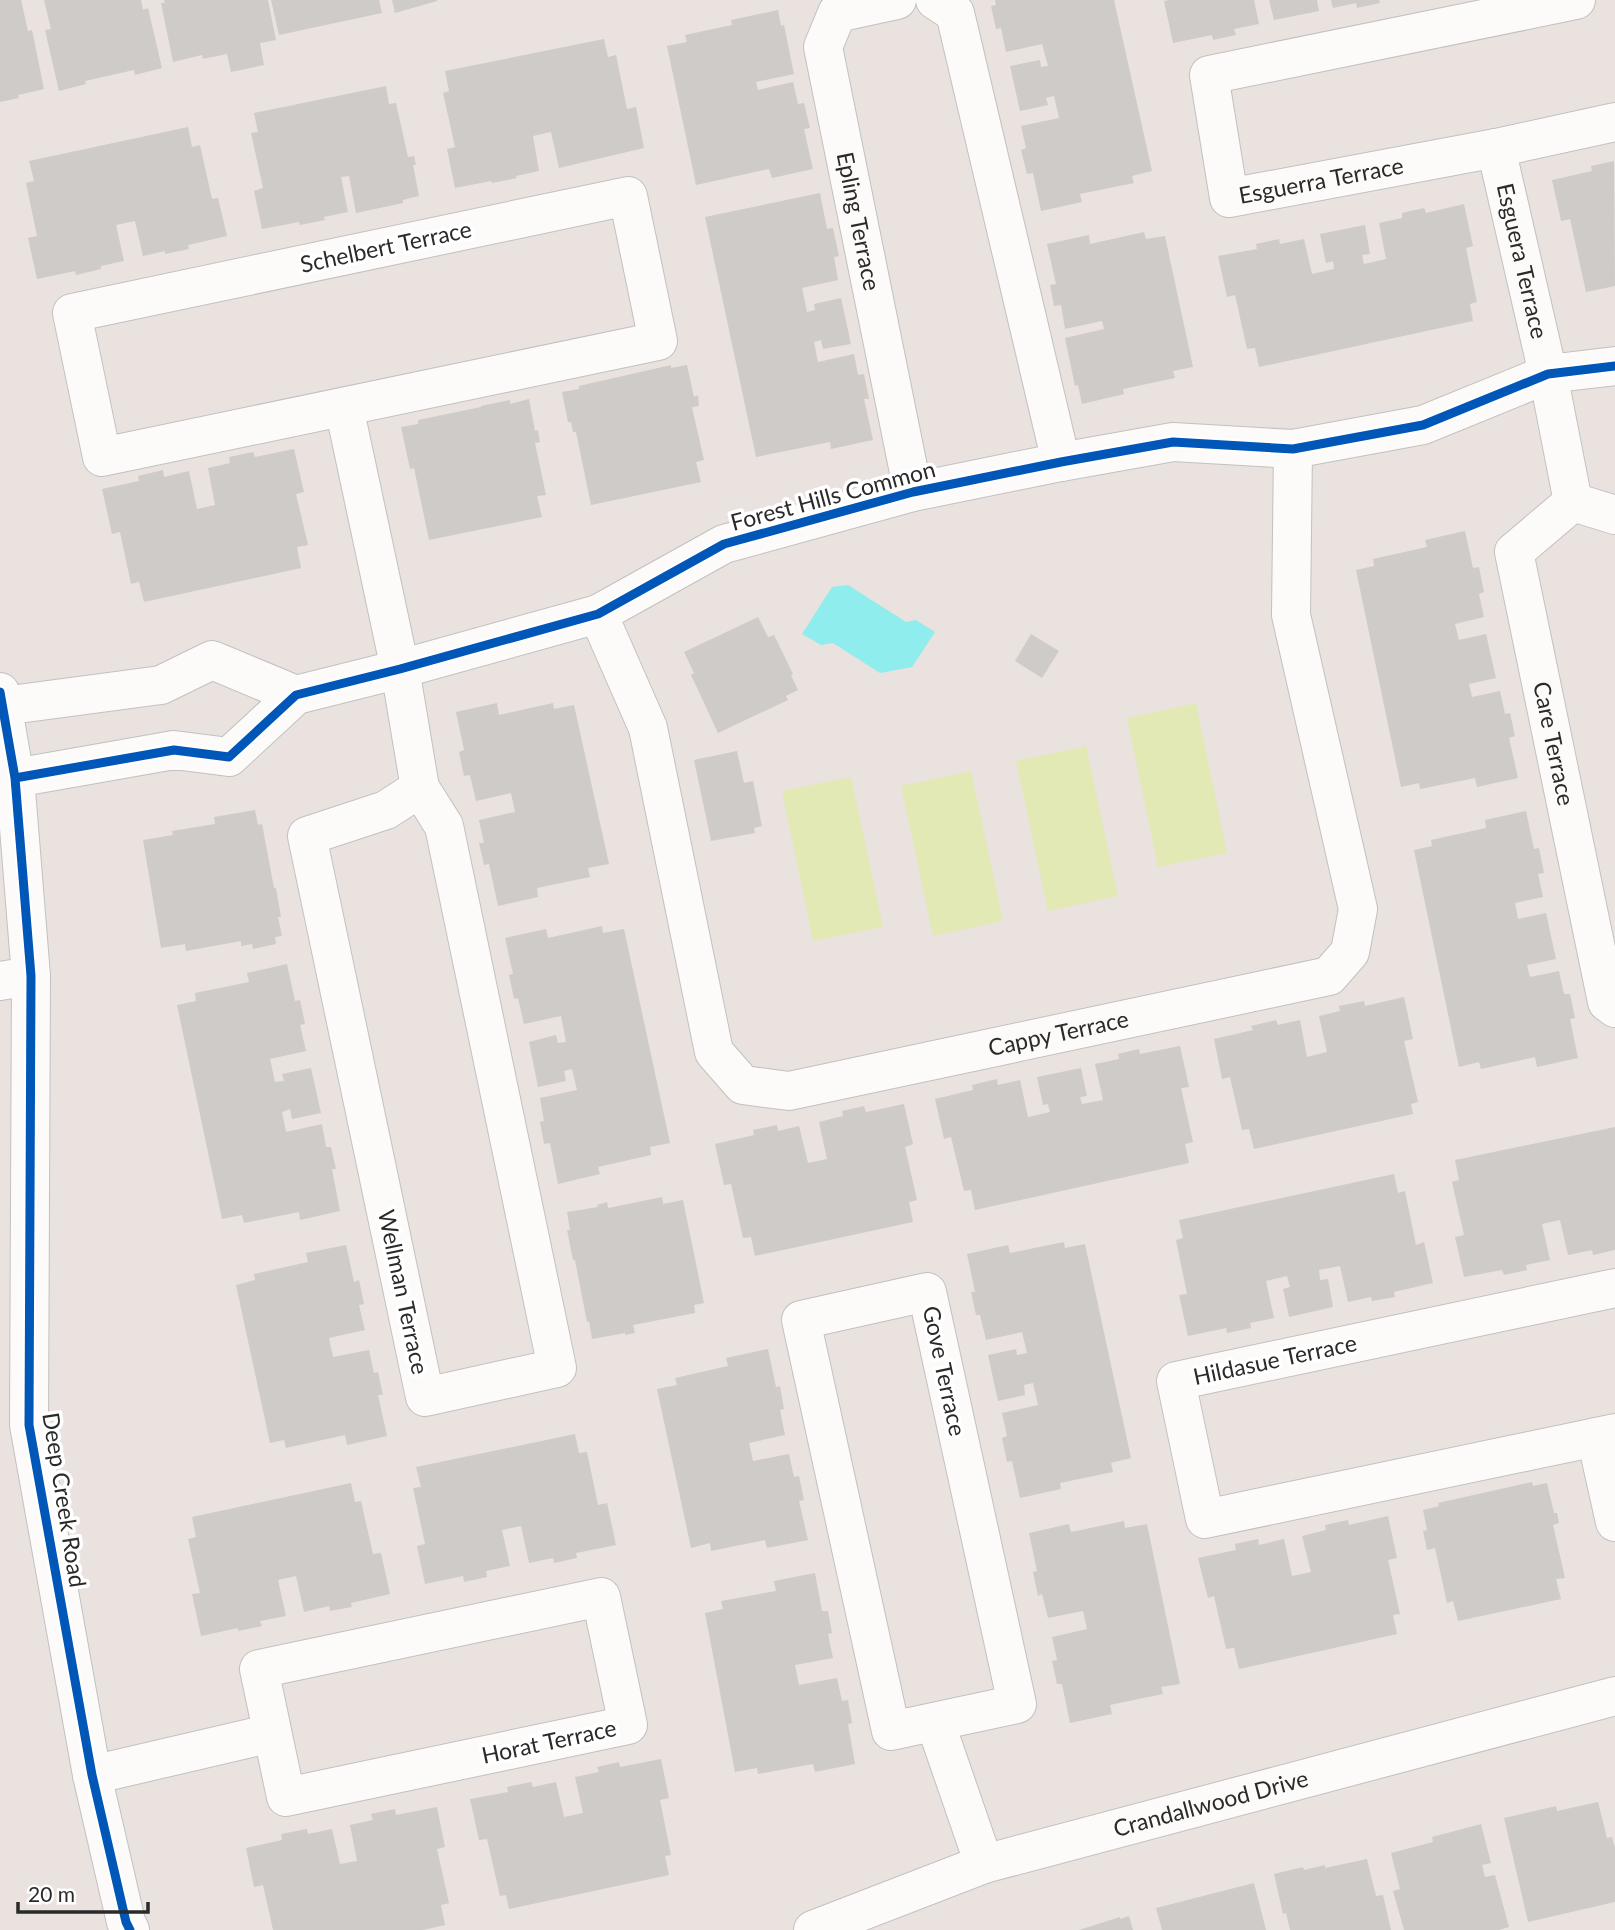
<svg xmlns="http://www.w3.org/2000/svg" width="1615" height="1930" viewBox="0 0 1615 1930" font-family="Lato,sans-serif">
<rect width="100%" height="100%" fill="#e9e2df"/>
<path fill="#e3e9b4" d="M1196,703L1227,853L1158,867L1127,718Z
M1086,746L1118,896L1048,911L1016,761Z
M971,771L1003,921L933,936L901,786Z
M851,777L883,927L813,941L782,791Z"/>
<path fill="#8fedee" d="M848,585L906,622L916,620L935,632L912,667L880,673L833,643L821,645L802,634L832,587Z"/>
<path fill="#cfcbc9" d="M0,0H21L28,31L32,30L44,89L18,95L19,98L0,102Z
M44,0H141L143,10L148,8L162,68L135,75L134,70L85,81L86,84L59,91L45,30L51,29Z
M164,0H268L276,40L260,43L264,65L231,72L227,54L203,59L202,55L173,62L161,3H165Z
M271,0H379L382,13L279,35Z
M392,0H437V1L395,13Z
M995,0H1114L1152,171L1132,176L1134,183L1080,194L1082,202L1041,211L1033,173L1027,174L1021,150L1026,148L1021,126L1059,118L1054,96L1046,98L1048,105L1020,111L1010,66L1040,60L1041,67L1048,66L1042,44L1006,52L1001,28L996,29L991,6L996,5Z
M1169,0H1254L1259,24L1234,29L1236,35L1213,40L1212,35L1173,43L1164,1Z
M1269,0H1317L1319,11L1274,20Z
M1331,0H1379L1380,3L1357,8L1356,3L1333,8Z
M778,10L781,26L784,25L794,74L756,82L758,90L793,82L798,104L804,103L810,128L804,129L813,169L772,178L769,169L696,185L667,46L687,42L685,35L732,25L731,20Z
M604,39L608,57L616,55L627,109L636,107L644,148L559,168L551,132L533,136L539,171L516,176L517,178L492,183L491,181L455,188L447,149L455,147L443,93L449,91L445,71Z
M386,86L389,104L396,103L408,157L414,156L416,165H413L419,196L403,200V203L356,213L349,176L341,177L348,212L324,217L325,220L300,225L299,222L262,229L254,191L263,188L251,133L258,132L254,113Z
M188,127L192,147L200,145L212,199L218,198L227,236L188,245L189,249L165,254V251L143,256L135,221L116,225L124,261L101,266V269L76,275L75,271L37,279L28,238L37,236L26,183L34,181L29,161Z
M1614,161L1615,286L1586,292L1570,219L1561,221L1552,180L1592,171L1591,166Z
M820,193L827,229L833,228L839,256L834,257L838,280L802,288L807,312L815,310L814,304L841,298L851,344L823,349L821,340L814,342L818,362L854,354L858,375L864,374L869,399H864L873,440L831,449L830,442L756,457L705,217Z
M1464,204L1473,246L1466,248L1477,302L1470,304L1473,321L1259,367L1255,348L1247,349L1235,295L1227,297L1218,256L1257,249L1256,244L1279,239L1280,244L1304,239L1312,274L1334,269L1333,261L1326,263L1320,234L1365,225L1370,254L1362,255L1364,264L1386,259L1379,223L1402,218V213L1424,208L1426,213Z
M1144,232L1146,239L1165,236L1193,367L1173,371L1175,378L1123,389L1124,394L1082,404L1078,385L1075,386L1065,338L1104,329L1102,321L1065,329L1061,305L1054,306L1050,285L1056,284L1047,244L1089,235L1090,244Z
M671,365V368L687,365L694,397L698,395L699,406L692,407L704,460L696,462L701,482L591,505L576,432H573L571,422H568L562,392L579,389V386Z
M529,399L535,431L538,430L540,442L535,443L546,495L537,496L542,517L429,540L414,468L410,469L401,427L418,424V420L481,407V406L510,400V404Z
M294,449L304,492L296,494L308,545L297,547L301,568L144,602L139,582L131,584L120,532L112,534L102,489L139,481L138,476L163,470L164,477L189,471L197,509L215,505L208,468L230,463L229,457L253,452L255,457Z
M1465,531L1473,568L1479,567L1484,592L1479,594L1484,617L1455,624L1459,640L1486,634L1496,678L1469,684L1472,697L1500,691L1505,714L1510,713L1515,736L1509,738L1518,778L1477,787L1475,778L1420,789L1419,783L1401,787L1356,570L1374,566L1373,559L1427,547L1425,540Z
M758,617L768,637L774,635L793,674L791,675L798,690L786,696L788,700L718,733L691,675L694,673L684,652Z
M1031,634L1059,651L1042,678L1015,661Z
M497,703L499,715L553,703L554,709L574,705L609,864L588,868L590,877L537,888L538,897L498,906L489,864L484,865L479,843H484L479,820L515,812L511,793L476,801L470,775L464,776L459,752L464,750L456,712Z
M737,751L744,783L753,781L762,826L754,828L755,833L711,841L694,760Z
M255,810L258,825L262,824L274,888H276L281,917H278L282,936L275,937L276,944L253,949L252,944L241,946V941L186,951L185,944L161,948L143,840L173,835L172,831L215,824L214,817Z
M1526,811L1534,849L1539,848L1544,873L1538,874L1543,897L1515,903L1518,919L1546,913L1556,959L1527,965L1530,977L1559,971L1564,994H1570L1575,1018L1570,1019L1578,1058L1537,1067L1535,1057L1481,1069L1479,1062L1459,1067L1414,850L1432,846L1431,840L1486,828L1485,820Z
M602,926L603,933L624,929L670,1143L650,1147L651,1155L598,1167L600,1174L558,1184L550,1143L544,1144L540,1122L544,1121L540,1098L577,1090L572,1069L564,1071L566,1081L538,1087L529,1042L556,1035L558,1043L566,1042L561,1016L524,1024L518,998L514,999L509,975L513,974L505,938L546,929L548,938Z
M287,964L295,1001L300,1000L305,1024L300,1025L306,1051L270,1059L275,1082L284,1081L282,1074L311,1068L321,1113L292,1119L290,1109L282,1112L286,1132L322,1124L326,1147H331L336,1169H332L340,1211L300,1220L299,1212L244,1223L242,1215L222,1219L177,1005L196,1001L195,993L249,982L247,973Z
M1404,997L1413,1039L1404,1041L1418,1102L1411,1104L1413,1114L1254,1149L1249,1129L1242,1130L1230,1077L1222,1079L1214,1039L1253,1030L1251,1026L1276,1020L1278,1025L1300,1020L1307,1057L1327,1052L1319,1016L1340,1011L1339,1006L1364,1001L1365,1006Z
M1180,1046L1189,1087L1181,1088L1193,1142L1185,1144L1189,1163L975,1210L971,1190L964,1191L951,1137L944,1139L935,1099L973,1090L972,1085L997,1079L998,1085L1020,1080L1028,1117L1050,1112L1048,1104L1043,1105L1037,1077L1081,1068L1087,1096L1080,1097L1082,1104L1103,1100L1095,1064L1119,1059L1118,1054L1139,1049L1140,1054Z
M904,1104L913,1144L905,1147L917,1200L909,1202L913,1222L755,1256L751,1237L743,1238L731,1184L724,1185L715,1144L754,1135L753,1130L777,1125L778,1131L799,1126L808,1163L827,1159L819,1122L843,1116L842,1111L864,1106L866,1112Z
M1615,1127V1250L1593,1255L1592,1250L1568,1255L1560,1220L1542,1224L1550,1260L1526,1265L1527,1270L1504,1275L1502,1270L1464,1277L1455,1237L1464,1235L1452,1182L1459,1180L1455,1160Z
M1394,1174L1398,1193L1405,1191L1416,1245L1424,1242L1433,1283L1394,1292L1395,1297L1372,1301L1371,1297L1348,1302L1340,1266L1319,1270L1320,1280L1328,1279L1333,1307L1289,1317L1283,1289L1290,1287L1287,1276L1266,1281L1274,1318L1250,1323L1251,1328L1227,1333L1226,1328L1188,1336L1179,1295L1187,1294L1176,1240L1183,1238L1179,1220Z
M662,1197L663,1204L683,1200L704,1303L694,1305L695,1313L633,1325L635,1333L625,1335V1333L592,1339L589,1321L587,1322L575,1260H573L567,1230H570L567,1212L598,1207L597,1205L607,1202L608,1208Z
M1064,1242L1065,1248L1085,1244L1131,1458L1111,1463L1113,1472L1060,1483L1061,1489L1020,1498L1012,1461L1007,1462L1002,1438L1007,1436L1002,1413L1038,1405L1033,1383L1024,1385L1025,1395L998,1401L988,1355L1016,1349L1017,1355L1027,1353L1022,1332L986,1340L980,1315H976L971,1292H975L967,1254L1008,1245L1010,1253Z
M346,1245L354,1282L359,1280L364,1304L359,1305L365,1330L329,1338L333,1357L369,1350L374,1373L378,1372L383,1395H378L387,1436L347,1445L345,1435L286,1448L284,1440L270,1443L236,1285L255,1280L254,1274L308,1262L306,1253Z
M768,1349L776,1387L780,1386L784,1409L780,1410L785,1435L749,1443L753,1461L789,1454L794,1477L799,1476L804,1500L799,1501L808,1540L767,1548L765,1540L711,1551L710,1543L691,1548L657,1389L677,1385L675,1378L728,1366L726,1358Z
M575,1434L579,1453L587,1452L598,1505L607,1503L616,1545L576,1553L577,1558L554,1563L553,1558L529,1563L521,1526L502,1530L510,1566L486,1571L487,1577L464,1582L463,1576L425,1584L417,1546L425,1544L413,1488L421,1487L416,1467Z
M1532,1482L1533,1486L1547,1483L1554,1513H1557L1559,1523L1553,1525L1565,1578L1556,1579L1561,1599L1458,1621L1453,1601L1447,1603L1435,1548L1427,1550L1423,1531L1427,1530L1423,1510L1439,1506L1438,1503Z
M351,1483L355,1502L361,1501L373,1554L381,1553L390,1594L351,1603L352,1607L330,1611L329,1606L304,1612L296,1576L278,1580L286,1616L260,1621L262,1626L238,1631V1628L201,1636L192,1594L200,1593L188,1539L196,1537L192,1517Z
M1388,1516L1397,1558L1388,1560L1400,1614L1393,1615L1397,1634L1239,1669L1234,1648L1226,1649L1214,1596L1208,1598L1198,1558L1236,1550L1235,1544L1258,1539L1259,1545L1284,1539L1292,1576L1311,1572L1302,1536L1326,1530L1325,1525L1348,1520L1349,1525Z
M1124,1521L1125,1528L1147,1524L1180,1684L1161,1687L1163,1694L1110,1705L1112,1714L1070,1723L1062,1684H1057L1052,1661L1057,1660L1052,1637L1087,1629L1083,1611L1048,1618L1042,1594L1038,1596L1033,1572L1037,1571L1029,1533L1069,1524L1071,1532Z
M815,1573L822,1611H828L832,1633L828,1634L833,1658L795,1665L799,1685L837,1678L842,1701L848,1700L852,1723L848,1724L855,1764L815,1772L813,1764L758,1774L757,1768L735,1772L705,1613L723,1609L721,1601L776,1591L774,1581Z
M661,1759L669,1798L660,1800L671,1855L665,1856L669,1875L509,1909L506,1895L500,1896L487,1839L479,1840L470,1799L508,1792L507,1787L531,1782L533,1787L556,1782L564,1817L583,1813L575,1777L599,1772L597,1767L619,1762L620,1767Z
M1598,1802L1607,1838L1612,1837L1615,1848V1902L1528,1922L1504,1818L1556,1806L1557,1811Z
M437,1807L445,1847L437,1849L449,1903L441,1905L445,1925L423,1930H273L263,1885L254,1887L246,1848L282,1840L281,1834L307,1829L308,1834L332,1829L340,1864L357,1861L350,1825L373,1820L371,1814L395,1809L396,1815Z
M1481,1824L1491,1863L1482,1865L1485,1877L1495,1875L1509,1927L1499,1930H1404L1393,1891L1400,1889L1391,1853L1433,1842L1432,1837Z
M1367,1859L1376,1896L1383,1895L1391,1930H1290L1286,1913L1283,1914L1274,1874L1303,1867L1304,1870L1325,1865V1868Z
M1254,1883L1266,1930H1162L1156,1908Z
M1129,1916L1133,1930H1079L1120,1917V1919Z"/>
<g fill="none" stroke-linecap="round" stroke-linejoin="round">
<defs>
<g id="street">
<path id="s1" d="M897,0L837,13L823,47L913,492"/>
<path d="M935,0L955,13L1061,462"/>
<path id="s2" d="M1576,0L1209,75L1229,198L1496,148L1615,122"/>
<path id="s3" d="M1496,148L1548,374L1573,502"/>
<path d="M628,196L658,341L102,457L72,313Z"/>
<path d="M344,407L400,669L420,788"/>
<path id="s4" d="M1615,515L1573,502L1514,552L1607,1002L1615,1008"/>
<path id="s5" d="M598,614L648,728L714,1052L743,1085L789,1091L1329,976L1350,952L1358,909L1291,615L1293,449"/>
<path d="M3,706L161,685L212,660L296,695"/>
<path d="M15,778L174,750L229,757L296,695L400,669L598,614L724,544L913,492L1061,462L1173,442L1293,449L1423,425L1548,374L1615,366"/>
<path d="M420,788L444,826L557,1368L425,1397L307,836L386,810Z"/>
<path d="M0,981L31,976"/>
<path d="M1615,1288L1176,1381L1205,1519L1615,1433"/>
<path d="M927,1292L1017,1704L891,1731L801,1320Z"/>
<path d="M1596,1437L1615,1522"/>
<path d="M601,1597L628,1725L286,1797L259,1669Z"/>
<path d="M935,1722L984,1864"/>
<path d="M92,1775L272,1733"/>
<path id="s6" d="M813,1930L984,1864L1615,1696"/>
</g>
<path id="secondary" d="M0,692L15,778L31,976L29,1425L92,1775L126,1922L130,1930"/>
</defs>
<use href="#street" stroke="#c2c1c1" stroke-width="40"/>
<use href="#secondary" stroke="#c2c1c1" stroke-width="40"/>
<use href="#street" stroke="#fcfbfa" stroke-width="38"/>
<use href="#secondary" stroke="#fcfbfa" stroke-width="38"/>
<defs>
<path id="cycleway" d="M0,692L15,778L31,976L29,1425L92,1775L126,1922L130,1930
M15,778L174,750L229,757L296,695L400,669L598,614L724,544L913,492L1061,462L1173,442L1293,449L1423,425L1548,374L1615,366"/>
</defs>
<use href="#cycleway" stroke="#fff" stroke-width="13"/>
<use href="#cycleway" stroke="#0057b8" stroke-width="9"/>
</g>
<g text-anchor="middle" stroke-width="7" stroke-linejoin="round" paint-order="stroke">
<g font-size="23" fill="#2a2a2a" stroke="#fff">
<text dy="8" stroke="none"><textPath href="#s2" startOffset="593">Esguerra Terrace</textPath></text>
<text dy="8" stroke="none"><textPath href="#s1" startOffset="276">Epling Terrace</textPath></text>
<text transform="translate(386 247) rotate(-12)" y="8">Schelbert Terrace</text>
<text dy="8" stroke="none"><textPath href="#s3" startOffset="116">Esguera Terrace</textPath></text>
<text transform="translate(833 496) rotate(-15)" y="8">Forest Hills Common</text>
<text dy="8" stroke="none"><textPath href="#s4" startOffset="317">Care Terrace</textPath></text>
<text dy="8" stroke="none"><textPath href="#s5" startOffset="821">Cappy Terrace</textPath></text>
<text transform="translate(403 1292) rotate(78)" y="8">Wellman Terrace</text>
<text transform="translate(1275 1360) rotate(-12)" y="8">Hildasue Terrace</text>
<text transform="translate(944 1371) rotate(78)" y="8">Gove Terrace</text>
<text transform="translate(64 1500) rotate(81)" y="8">Deep Creek Road</text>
<text transform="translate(549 1742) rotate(-12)" y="8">Horat Terrace</text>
<text dy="8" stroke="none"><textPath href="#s6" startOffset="418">Crandallwood Drive</textPath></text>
</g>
</g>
<path d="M18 1902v10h130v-10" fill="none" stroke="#2a2a2a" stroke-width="3.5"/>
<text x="28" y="1902" font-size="21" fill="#2a2a2a" stroke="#ffffff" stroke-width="5" paint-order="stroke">20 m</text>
</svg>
